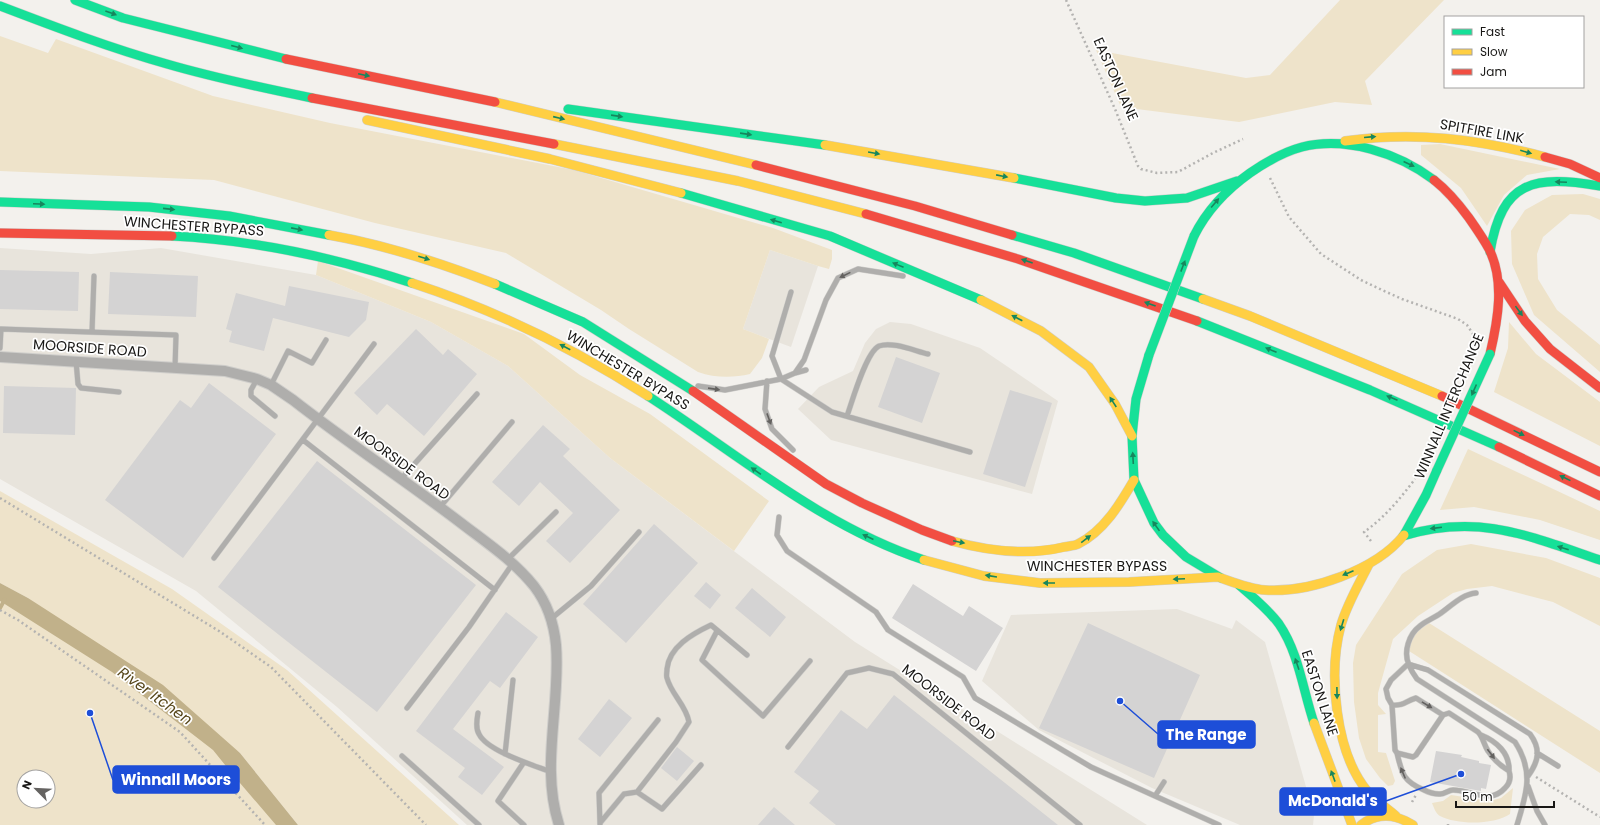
<svg xmlns="http://www.w3.org/2000/svg" width="1600" height="825" viewBox="0 0 1600 825" font-family="Poppins,sans-serif">
<rect width="100%" height="100%" fill="#f3f1ed"/>
<path fill="#e8e4dc" d="M0,248L91,254L161,248L316,275L431,322L508,366L610,458L855,642L1147,825H467L337,707L196,591L0,479Z
M770,250L818,266L791,347L743,329Z
M890,322L911,324L980,348L1058,401L1032,494L831,440L798,409L819,387L853,371L865,343L876,329Z
M1177,609L1232,629L1236,620L1265,642L1314,815L1313,825H1240L1152,788L1039,730L982,681L1011,615Z"/>
<path fill="#eee3ca" fill-rule="evenodd" d="M1340,0H1444L1365,81L1372,105L1335,102L1239,122L1121,107L1096,50L1246,78L1270,75Z
M0,36L48,53L56,39L213,96L330,123L574,170L773,228L832,250V259L829,269L818,266L770,250L743,329L769,339L762,358L750,374C733,378 715,378 698,372L629,329L601,310L506,253L375,223L214,180L0,171Z
M1440,144L1560,169L1527,175L1504,195L1487,226L1461,188L1421,155V145Z
M1583,194L1600,199V220L1589,215L1570,214L1543,237L1537,254L1538,279L1557,310L1600,345V372L1534,315L1512,264L1511,231L1525,210L1552,195Z
M318,261L524,334L580,375L650,414L769,501L734,551L610,458L508,366L431,322L316,275Z
M1509,322L1536,354L1600,402V446L1494,392L1508,348Z
M1468,449L1600,511V540L1540,520L1474,507L1440,510Z
M0,491L172,589L287,670L459,825H298L240,753L28,598L0,583Z
M1471,544L1546,558L1600,578V626L1553,602L1492,586L1467,589L1453,593L1418,616L1393,639L1378,693V705L1386,714L1378,715V752L1386,753L1395,781L1393,785L1388,786L1380,778L1366,759L1359,738L1354,702L1353,663L1356,645L1402,574L1437,550Z
M0,592L209,734L289,825H0ZM24,777H48V801H24Z
M1429,623L1600,731V773L1409,651C1411,636 1417,631 1429,623Z
M1513,788L1510,814C1494,825 1457,825 1440,816C1436,814 1434,808 1432,803L1443,801L1451,795L1490,801L1501,798Z"/>
<path fill="#c1b18a" d="M0,583L28,598L163,685L240,753L298,825H276L234,776L213,750L112,672L0,601Z"/>
<g fill="none" stroke-linecap="round" stroke-linejoin="round">
<path stroke="#c1b18a" stroke-width="4" d="M0,608L5,599"/>
</g>
<path fill="#d4d3d3" d="M0,270L79,272L78,311L0,309Z
M110,272L198,276L196,317L108,314Z
M289,286L369,302L366,320L349,337L273,318L264,351L229,342L232,331L226,329L236,293L285,306Z
M416,329L443,355L448,349L477,374L424,436L387,404L377,415L354,393Z
M896,357L940,373L922,423L878,407Z
M209,383L276,434L183,558L105,500L180,400L191,408Z
M4,386L76,388L75,435L3,433Z
M1010,390L1052,403L1025,487L983,474Z
M543,425L570,449L563,456L620,510L570,563L546,541L573,513L540,482L519,506L492,482Z
M317,461L476,585L377,712L218,587Z
M654,524L698,563L626,643L583,604Z
M706,582L721,595L710,609L694,596Z
M913,584L963,616L969,606L1003,628L976,671L892,618Z
M752,588L786,617L770,637L735,608Z
M506,612L538,637L500,688L490,681L453,729L504,767L482,795L458,777L465,768L416,731Z
M1088,623L1200,675L1154,778L1039,728Z
M894,695L1058,825H836L809,803L819,791L794,772L841,710L867,729Z
M609,699L632,718L600,757L578,739Z
M677,747L694,761L677,781L661,768Z
M1436,751L1462,755L1461,757L1479,761V763L1491,765L1486,789L1481,788V791L1430,782Z
M774,807L795,825H758Z"/>
<g fill="none" stroke-linecap="round" stroke-linejoin="round">
<defs>
<path id="lane" d="M791,292L772,356L781,379L832,412L970,452
M92,332L94,276
M0,348L1,329L176,335L175,368
M76,361L78,384L81,388L119,392
M795,373L806,370
M257,379L251,390V396L275,416
M767,381L765,409L772,429L793,450
M271,385L288,351L312,363L326,340
M698,386L725,390L781,379L795,373L804,360L826,300L838,278L858,269L903,276
M847,416C852,402 866,352 879,346C892,341 915,351 928,354
M303,440L495,590
M401,479L477,394
M440,507L512,422
M779,517L777,535L787,551L876,612L888,630L963,677L975,698L1091,767L1219,825
M214,558L374,344
M508,559L556,512
M1476,593C1463,594 1452,605 1441,613C1434,618 1426,621 1420,626C1409,634 1403,652 1409,665C1411,670 1414,675 1417,679L1515,742C1534,771 1527,793 1517,825
M552,618L591,586L639,532
M717,631L702,660L763,716L810,661
M1408,664L1428,670L1530,734C1541,749 1539,761 1528,776
M1392,705C1405,706 1405,701 1416,698L1443,715L1416,755L1413,757L1397,753L1395,750L1392,705L1388,698L1386,689L1391,680L1408,664
M407,708L469,627L513,563
M478,713C477,719 475,728 479,734C487,751 533,765 551,772
M1481,735C1496,741 1510,753 1509,771
M788,747L847,673L869,668L893,674L1080,825
M1397,753C1402,774 1403,781 1424,790C1428,792 1434,794 1439,794C1444,795 1448,790 1453,790C1472,790 1490,805 1505,788C1510,783 1511,777 1509,771C1501,766 1493,759 1488,751C1484,745 1483,737 1478,732L1449,713L1443,715
M1537,753L1558,766
M505,754L513,680
M402,756L479,825
M1528,786L1537,811L1545,825
M637,792L676,742L689,722C686,705 671,694 667,678C666,676 667,672 667,669C669,647 692,634 711,625L747,655
M1155,796L1164,782
M600,823L624,794L637,792L662,809L701,765
M600,824L599,793L658,720
M524,825L498,801L524,762"/>
<path id="street" d="M0,357L225,371L257,379L271,385L293,400C348,443 406,481 461,523C487,543 514,561 534,586C547,603 554,624 556,645C561,705 540,766 559,825"/>
<path id="fast" d="M75,0L123,18L286,59
M0,6C55,27 110,48 167,64C215,78 263,88 312,98
M568,109L825,145
M1014,178L1116,198L1145,201L1187,198L1237,181
M681,193L830,236L981,300
M0,202L149,207L229,216L329,235
M1012,235L1074,253L1203,299
M172,236C254,240 333,257 412,283
M1194,236C1207,210 1226,190 1250,173C1266,162 1283,152 1302,147C1346,136 1398,153 1434,180
M1490,252C1502,180 1534,175 1600,186
M495,284L583,322L693,391
M1197,321L1370,390L1499,447
M1149,355L1136,399L1132,436L1134,480L1154,523L1163,535L1186,557L1221,578
M648,396C738,454 821,526 924,560
M1404,535L1426,495L1437,470
M1403,536C1479,513 1529,536 1600,560
M1239,585C1253,597 1268,609 1279,624C1299,653 1303,691 1314,723"/>
<path id="slow" d="M495,102L756,165
M367,120L550,159L681,193
M1345,141C1415,131 1477,139 1545,157
M554,144L738,181L866,214
M825,145L1014,178
M329,235C386,245 441,263 495,284
M412,283C498,311 572,347 648,396
M1203,299L1250,316L1442,396
M981,300L1041,331L1089,367L1115,404L1132,436
M952,541C988,551 1026,556 1064,547C1068,546 1074,546 1078,544C1104,531 1120,504 1134,480
M924,560L984,576L1040,583L1129,582L1218,577
M1369,564C1359,584 1347,604 1341,625C1328,673 1335,753 1368,792C1376,801 1387,808 1396,816
M1221,578C1235,583 1250,589 1265,590C1310,593 1376,570 1404,535
M1314,723L1352,825
M1361,825C1378,812 1395,814 1413,825"/>
<path id="jam" d="M286,59L495,102
M312,98L554,144
M1545,157L1570,164L1600,178
M756,165L915,206L1012,235
M1434,180C1448,191 1458,203 1469,218C1476,228 1483,238 1489,249C1505,281 1498,320 1490,354
M866,214L1018,259L1197,321
M0,233L172,236
M1499,282L1525,321L1550,349L1600,388
M693,391L826,484L862,503L922,530L952,541
M1442,396L1600,472
M1499,447L1600,496"/>
</defs>
<use href="#lane" stroke="#cfcecb" stroke-width="6"/>
<use href="#street" stroke="#cfcecb" stroke-width="12"/>
<use href="#fast" stroke="#cfcecb" stroke-width="10"/>
<use href="#slow" stroke="#cfcecb" stroke-width="10"/>
<use href="#jam" stroke="#cfcecb" stroke-width="10"/>
<path stroke="#b4b3b1" stroke-width="2.5" stroke-dasharray="2 3" stroke-linecap="butt" d="M1066,0L1115,109L1138,166L1141,169L1157,173L1178,172L1213,153L1243,139
M1270,178L1289,217L1321,254L1361,280L1382,290L1402,299L1458,319L1467,325L1473,334L1475,345
M0,498L219,631L271,667L426,825
M1371,541L1364,532C1384,518 1400,499 1415,479
M0,610L18,620L180,732L265,825
M1536,777L1600,817
M1412,802L1416,795
M1448,824V825"/>
<use href="#lane" stroke="#afaeac" stroke-width="5"/>
<use href="#street" stroke="#afaeac" stroke-width="10"/>
<use href="#fast" stroke="#16e098" stroke-width="9"/>
<use href="#slow" stroke="#ffcf43" stroke-width="9"/>
<use href="#jam" stroke="#f24e42" stroke-width="9"/>
<defs>
<path id="fast-bridge" d="M1149,355L1194,236
M1437,470L1490,354"/>
</defs>
<use href="#fast-bridge" stroke="#cfcecb" stroke-width="10" stroke-linecap="butt"/>
<use href="#fast-bridge" stroke="#16e098" stroke-width="9"/>
</g>
<defs><path id="oneway-solid" d="M-6-.8H1V-3.2L6.5 0L1 3.2V.8H-6Z"/></defs>
<g fill="#17865d">
<use href="#oneway-solid" transform="translate(111 13) rotate(20)"/>
<use href="#oneway-solid" transform="translate(237 47) rotate(15)"/>
<use href="#oneway-solid" transform="translate(364 75) rotate(12)"/>
<use href="#oneway-solid" transform="translate(617 116) rotate(8)"/>
<use href="#oneway-solid" transform="translate(559 118) rotate(13)"/>
<use href="#oneway-solid" transform="translate(746 134) rotate(8)"/>
<use href="#oneway-solid" transform="translate(1370 137) rotate(-5)"/>
<use href="#oneway-solid" transform="translate(1526 152) rotate(16)"/>
<use href="#oneway-solid" transform="translate(874 153) rotate(10)"/>
<use href="#oneway-solid" transform="translate(1409 164) rotate(25)"/>
<use href="#oneway-solid" transform="translate(1002 176) rotate(11)"/>
<use href="#oneway-solid" transform="translate(1561 182) rotate(-177)"/>
<use href="#oneway-solid" transform="translate(1215 203) rotate(-50)"/>
<use href="#oneway-solid" transform="translate(39 204) rotate(2)"/>
<use href="#oneway-solid" transform="translate(169 209) rotate(6)"/>
<use href="#oneway-solid" transform="translate(776 221) rotate(-164)"/>
<use href="#oneway-solid" transform="translate(297 229) rotate(11)"/>
<use href="#oneway-solid" transform="translate(424 258) rotate(17)"/>
<use href="#oneway-solid" transform="translate(1027 261) rotate(-161)"/>
<use href="#oneway-solid" transform="translate(898 265) rotate(-158)"/>
<use href="#oneway-solid" transform="translate(1183 266) rotate(-69)"/>
<use href="#oneway-solid" transform="translate(1150 304) rotate(-160)"/>
<use href="#oneway-solid" transform="translate(1519 311) rotate(54)"/>
<use href="#oneway-solid" transform="translate(1017 318) rotate(-153)"/>
<use href="#oneway-solid" transform="translate(565 347) rotate(-152)"/>
<use href="#oneway-solid" transform="translate(1271 350) rotate(-158)"/>
<use href="#oneway-solid" transform="translate(1474 390) rotate(114)"/>
<use href="#oneway-solid" transform="translate(1392 398) rotate(-157)"/>
<use href="#oneway-solid" transform="translate(1113 402) rotate(-123)"/>
<use href="#oneway-solid" transform="translate(1519 433) rotate(26)"/>
<use href="#oneway-solid" transform="translate(1133 458) rotate(-93)"/>
<use href="#oneway-solid" transform="translate(756 471) rotate(-145)"/>
<use href="#oneway-solid" transform="translate(1565 478) rotate(-154)"/>
<use href="#oneway-solid" transform="translate(1156 526) rotate(-125)"/>
<use href="#oneway-solid" transform="translate(1436 528) rotate(173)"/>
<use href="#oneway-solid" transform="translate(868 537) rotate(-155)"/>
<use href="#oneway-solid" transform="translate(1086 539) rotate(-37)"/>
<use href="#oneway-solid" transform="translate(959 542) rotate(12)"/>
<use href="#oneway-solid" transform="translate(1563 548) rotate(-162)"/>
<use href="#oneway-solid" transform="translate(1348 573) rotate(157)"/>
<use href="#oneway-solid" transform="translate(991 576) rotate(-171)"/>
<use href="#oneway-solid" transform="translate(1179 579) rotate(177)"/>
<use href="#oneway-solid" transform="translate(1049 583) rotate(-180)"/>
<use href="#oneway-solid" transform="translate(1342 625) rotate(107)"/>
<use href="#oneway-solid" transform="translate(1297 664) rotate(-109)"/>
<use href="#oneway-solid" transform="translate(1337 693) rotate(89)"/>
<use href="#oneway-solid" transform="translate(1333 776) rotate(-110)"/>
</g>
<g fill="#646260">
<use href="#oneway-solid" transform="translate(845 275) rotate(154)"/>
<use href="#oneway-solid" transform="translate(714 389) rotate(8)"/>
<use href="#oneway-solid" transform="translate(769 419) rotate(70)"/>
<use href="#oneway-solid" transform="translate(1427 705) rotate(31)"/>
<use href="#oneway-solid" transform="translate(1491 754) rotate(53)"/>
<use href="#oneway-solid" transform="translate(1403 773) rotate(-113)"/>
</g>
<g text-anchor="middle" stroke-width="3.5" stroke-linejoin="round" paint-order="stroke">
<g font-size="14" fill="#181715" stroke="#fff">
<text transform="translate(1116 79) rotate(66)" y="5">EASTON LANE</text>
<text transform="translate(1482 131) rotate(10)" y="5">SPITFIRE LINK</text>
<text transform="translate(194 226) rotate(4)" y="5">WINCHESTER BYPASS</text>
<text transform="translate(90 348) rotate(4)" y="5">MOORSIDE ROAD</text>
<text transform="translate(628 370) rotate(31)" y="5">WINCHESTER BYPASS</text>
<text transform="translate(1449 406) rotate(-67)" y="5">WINNALL INTERCHANGE</text>
<text transform="translate(402 463) rotate(36)" y="5">MOORSIDE ROAD</text>
<text x="1097" y="571">WINCHESTER BYPASS</text>
<text transform="translate(1320 693) rotate(72)" y="5">EASTON LANE</text>
<text transform="translate(949 702) rotate(38)" y="5">MOORSIDE ROAD</text>
</g>
<g font-size="15" font-style="italic" fill="#56461a" stroke="#fff">
<text transform="translate(155 696) rotate(36)" y="5">River Itchen</text>
</g>
</g>
<path fill="none" stroke="#1d4ed8" stroke-width="1.5" d="M1120 701L1158 734M90 713L113 780M1461 774L1386 801"/>
<g fill="#1d4ed8" stroke="#fff" stroke-width="1.5">
<circle cx="1120" cy="701" r="4"/>
<circle cx="90" cy="713" r="4"/>
<circle cx="1461" cy="774" r="4"/>
</g>
<g fill="#1d4ed8" stroke="#1d4ed8" stroke-width="1.5">
<rect x="1158" y="721" width="97" height="27" rx="4"/>
<rect x="113" y="766" width="126" height="27" rx="4"/>
<rect x="1280" y="788" width="106" height="27" rx="4"/>
</g>
<g font-size="15" text-anchor="middle" font-weight="bold" fill="#fff">
<text x="1206" y="740">The Range</text>
<text x="176" y="785">Winnall Moors</text>
<text x="1333" y="806">McDonald's</text>
</g>
<rect x="1444" y="16" width="140" height="72" fill="#ffffff" stroke="#a3a2a1"/>
<rect x="1452" y="29" width="20" height="6" fill="#16e098" stroke="#a3a2a1"/>
<text x="1480" y="36" font-size="12" fill="#181715">Fast</text>
<rect x="1452" y="49" width="20" height="6" fill="#ffcf43" stroke="#a3a2a1"/>
<text x="1480" y="56" font-size="12" fill="#181715">Slow</text>
<rect x="1452" y="69" width="20" height="6" fill="#f24e42" stroke="#a3a2a1"/>
<text x="1480" y="76" font-size="12" fill="#181715">Jam</text>
<g transform="translate(36 789) rotate(294)"><circle r="19" fill="#ffffff" stroke="#a3a2a1"/>
<path d="M0-3L7 15L0 10L-7 15Z" fill="#656361"/>
<text y="-6" font-size="11" font-weight="bold" text-anchor="middle" fill="#181715">N</text>
</g>
<path d="M1456 801v6h98v-6" fill="none" stroke="#181715" stroke-width="2"/>
<text x="1462" y="801" font-size="12" fill="#181715" stroke="#ffffff" stroke-width="3" paint-order="stroke">50 m</text>
</svg>
